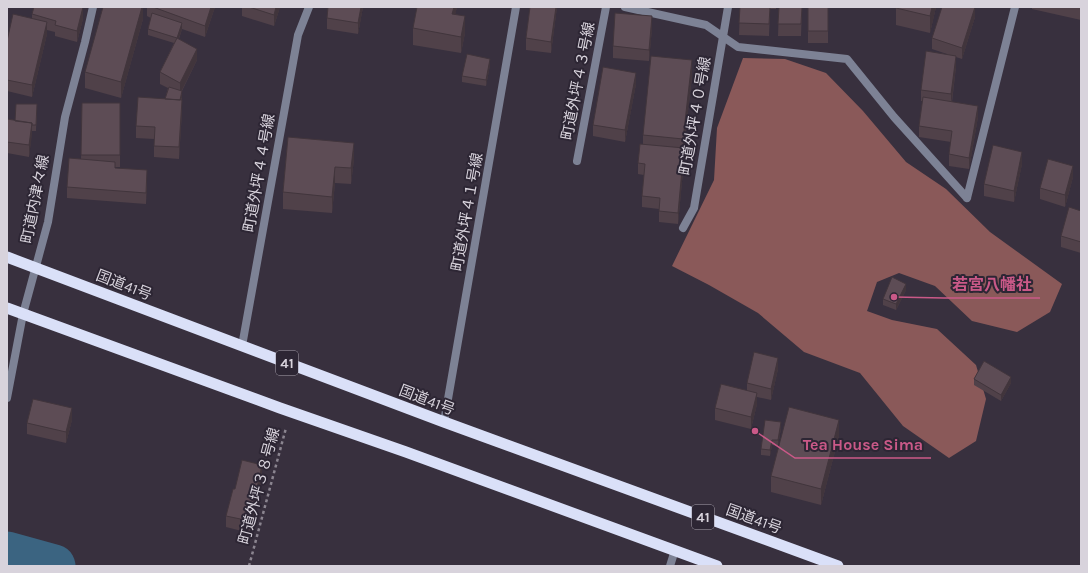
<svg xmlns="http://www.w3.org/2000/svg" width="1088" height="573" viewBox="0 0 1088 573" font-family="Karla,'Noto Sans JP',sans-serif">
<rect width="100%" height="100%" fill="#38303e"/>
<path fill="#8a5959" d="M743,58L785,59L826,73L863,111L906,162L946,189L990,232L1062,284L1050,312L1017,332L972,321L935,286L899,273L877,282L867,311L892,320L937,329L976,365L986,399L976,441L949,458L903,426L860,373L804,352L758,313L709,285L672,266L714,180L717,128Z"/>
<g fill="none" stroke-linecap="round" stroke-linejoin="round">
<path stroke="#3b6481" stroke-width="43" d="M7,553L54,566"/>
<path stroke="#8b8590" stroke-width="2.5" stroke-dasharray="3 3" stroke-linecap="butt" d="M249,566L286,428"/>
<path stroke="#7d8295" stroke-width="8" d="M625,7L706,25L738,47L847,59L894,117L967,198
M577,161L606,7
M967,198L1015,7
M683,228L694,208L728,7
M242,346L298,35L309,7
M444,422L516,7
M670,566L675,550"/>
<path stroke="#7d8295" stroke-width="8" d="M7,398L23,314L48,222L65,117L85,42L93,7"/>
<path stroke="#dae0f8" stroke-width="11" d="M7,257L444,422L838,566
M7,308L280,408L406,452L717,566"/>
</g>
<path fill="#504149" d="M143,7V19L121,98L85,88V72Z
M147,7H215L205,37L182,29L179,39L197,60L182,91V111L179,159L154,157V139L136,138V126L165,99L168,88L160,84V72L174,43L148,35V29L151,18L147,16Z
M242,7H280L274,26L242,16Z
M363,7L358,34L327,29V18Z
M457,7L455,14L465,33L461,53L413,45V28Z
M530,7H557L551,53L526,50V38Z
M740,7H776V9H770L769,36L739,35Z
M779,7H802L801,36H778Z
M808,7H828V43H808Z
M936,7L930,33L896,25V8Z
M975,7V17L962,59L956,57V67L952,102L978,117L969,169L949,166V154L951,142L919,137V126L923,101H921V90L947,54L932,49V38Z
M1032,7H1081V20L1032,9Z
M32,14L83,19L77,42L55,36V32L47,30V34L32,97L7,91V41L32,19Z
M652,28L649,61L613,58V46Z
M490,65L486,86L462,82V76Z
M692,76L684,148V160L678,224L659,222V209L642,207V196L644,175L638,174V163L643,144V135Z
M636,84L625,142L593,136V125Z
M82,103H120V167H115V168L147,182L146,204L67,198V187L81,159Z
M37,104L36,131H32L29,157L7,153V119L15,121Z
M288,137L354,159L351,184L335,183L332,213L283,209V192Z
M1022,164L1014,202L984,196V184Z
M1073,177L1065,207L1040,199V188Z
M1081,211V253L1061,247V236Z
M906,290L896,310L883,305V299Z
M778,369L771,400L757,397V404L751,429L715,420V408L747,390V383Z
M974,379L1011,383L1001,401L974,385Z
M72,420L66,443L27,434V423Z
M781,428L778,446L772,445L770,456L761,455V449Z
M839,436L821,505L771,492V476Z
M262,477L250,533L226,527V516L235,489Z"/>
<path fill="#41353c" d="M83,7V19L77,42V31Z
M142,7H143V19L121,98V82Z
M211,7H215L205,37V26Z
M276,7H280L274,26V15Z
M361,7H363L358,34V23Z
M454,7H457L452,30V14Z
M556,7H557L551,53V42Z
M932,7H936L930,33V16Z
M975,7V17L962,59V48Z
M465,16V33L461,53V37Z
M652,16V28L649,61V50Z
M47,22V34L32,97V85Z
M182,23V29L177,44V38Z
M197,49V60L180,94V83Z
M956,56V67L951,106V94Z
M490,59V65L486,86V80Z
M692,60V76L683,155V139Z
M636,73V84L625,142V130Z
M182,91V97L179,111V105Z
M182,100V111L179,159V147Z
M978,106V117L969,169V158Z
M32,123V135L29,157V145Z
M354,143V159L351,184V168Z
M684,148V160L678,224V213Z
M1022,152V164L1014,202V191Z
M1073,166V177L1065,207V195Z
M335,167V183L332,213V197Z
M147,170V182L146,204V193Z
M906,284V290L896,310V304Z
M778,358V369L771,400V389Z
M1011,377V383L1001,401V395Z
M757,393V404L751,429V417Z
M72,408V420L66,443V432Z
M839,420V436L821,505V489Z
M781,422V428L778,446V440Z
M772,440V445L770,456V450Z
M262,465V477L250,533V521Z"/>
<path fill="#5d4c55" stroke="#41353c" d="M34,7H83L77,31L55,25L56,21L32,14Z
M103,7H142L121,82L85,72Z
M153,7H211L205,26Z
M249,7H276L274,15Z
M328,7H361L358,23L327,18Z
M417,7H454L452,14L465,16L461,37L413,28Z
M530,7H556L551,42L526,38Z
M740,7H770L769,24L739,23Z
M779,7H802L801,24H778Z
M808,7H828V31H808Z
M896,7H932L930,16L896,8Z
M942,7H975L962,48L932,38Z
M152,13L182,23L177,38L148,29Z
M615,13L652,16L649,50L613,46Z
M13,14L47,22L32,85L7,80V41Z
M177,38L197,49L180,83L160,72Z
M926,51L956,56L951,94L921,90Z
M467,54L490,59L486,80L462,76Z
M651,56L692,60L683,139L643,135Z
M603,67L636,73L625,130L593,125Z
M169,87L182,91L180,100L165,99Z
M138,97L182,100L179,147L154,146L155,127L136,126Z
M923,97L978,106L969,158L949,154L952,131L919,126Z
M82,103H120V155H81Z
M16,104H37L36,125H32V123L15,121Z
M7,119L32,123L29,145L7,142Z
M288,137L354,143L351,168L335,167L332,197L283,192Z
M640,144L684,148L678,213L659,211L660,198L642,196L645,164L638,163Z
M993,145L1022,152L1014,191L984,184Z
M69,158L115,162V168L147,170L146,193L67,187Z
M1048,159L1073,166L1065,195L1040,188Z
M1069,207L1081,211V242L1061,236Z
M892,277L906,284L896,304L883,299Z
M754,352L778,358L771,389L747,383Z
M984,361L1011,377L1001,395L974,379Z
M721,384L757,393L751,417L715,408Z
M33,399L72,408L66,432L27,423Z
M789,407L839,420L821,489L771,476Z
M765,420L781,422L778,440H772L770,450L761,449Z
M242,460L262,465L250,521L226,516L233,489H235Z"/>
<g text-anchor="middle" stroke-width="4" stroke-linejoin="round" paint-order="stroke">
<g fill="#2d2634" stroke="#a59faa" stroke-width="1">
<rect x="276" y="351" width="22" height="24" rx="3"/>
<rect x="692" y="505" width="22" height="24" rx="3"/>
</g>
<g font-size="14" font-weight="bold" fill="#d8d3dc">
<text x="287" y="368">41</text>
<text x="703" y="522">41</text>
</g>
<g font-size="15" fill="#d8d3dc" stroke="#2d2634">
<text transform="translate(578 81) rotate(-79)" y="5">町道外坪４３号線</text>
<text transform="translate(695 116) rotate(-80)" y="5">町道外坪４０号線</text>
<text transform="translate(259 173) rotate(-80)" y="5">町道外坪４４号線</text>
<text transform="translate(35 199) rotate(-79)" y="5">町道内津々線</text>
<text transform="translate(467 212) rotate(-80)" y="5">町道外坪４１号線</text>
<text transform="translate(124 285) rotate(21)" y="5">国道41号</text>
<text transform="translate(427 400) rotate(21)" y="5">国道41号</text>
<text transform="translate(259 486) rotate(-75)" y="5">町道外坪３８号線</text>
<text transform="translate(754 519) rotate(20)" y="5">国道41号</text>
</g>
</g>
<path fill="none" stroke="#ca5988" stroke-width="1.5" d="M894 297L944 298H1040M755 431L795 458H931"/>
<g fill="#ca5988" stroke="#2d2634" stroke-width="1.5">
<circle cx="894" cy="297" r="4"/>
<circle cx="755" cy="431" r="4"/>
</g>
<g font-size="16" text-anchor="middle" font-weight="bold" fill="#ca5988" stroke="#2d2634" stroke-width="4" stroke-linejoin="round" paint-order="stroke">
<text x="992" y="290">若宮八幡社</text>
<text x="863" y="450">Tea House Sima</text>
</g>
<rect width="1088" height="573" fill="none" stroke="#d8d3dc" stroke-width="16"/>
</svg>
